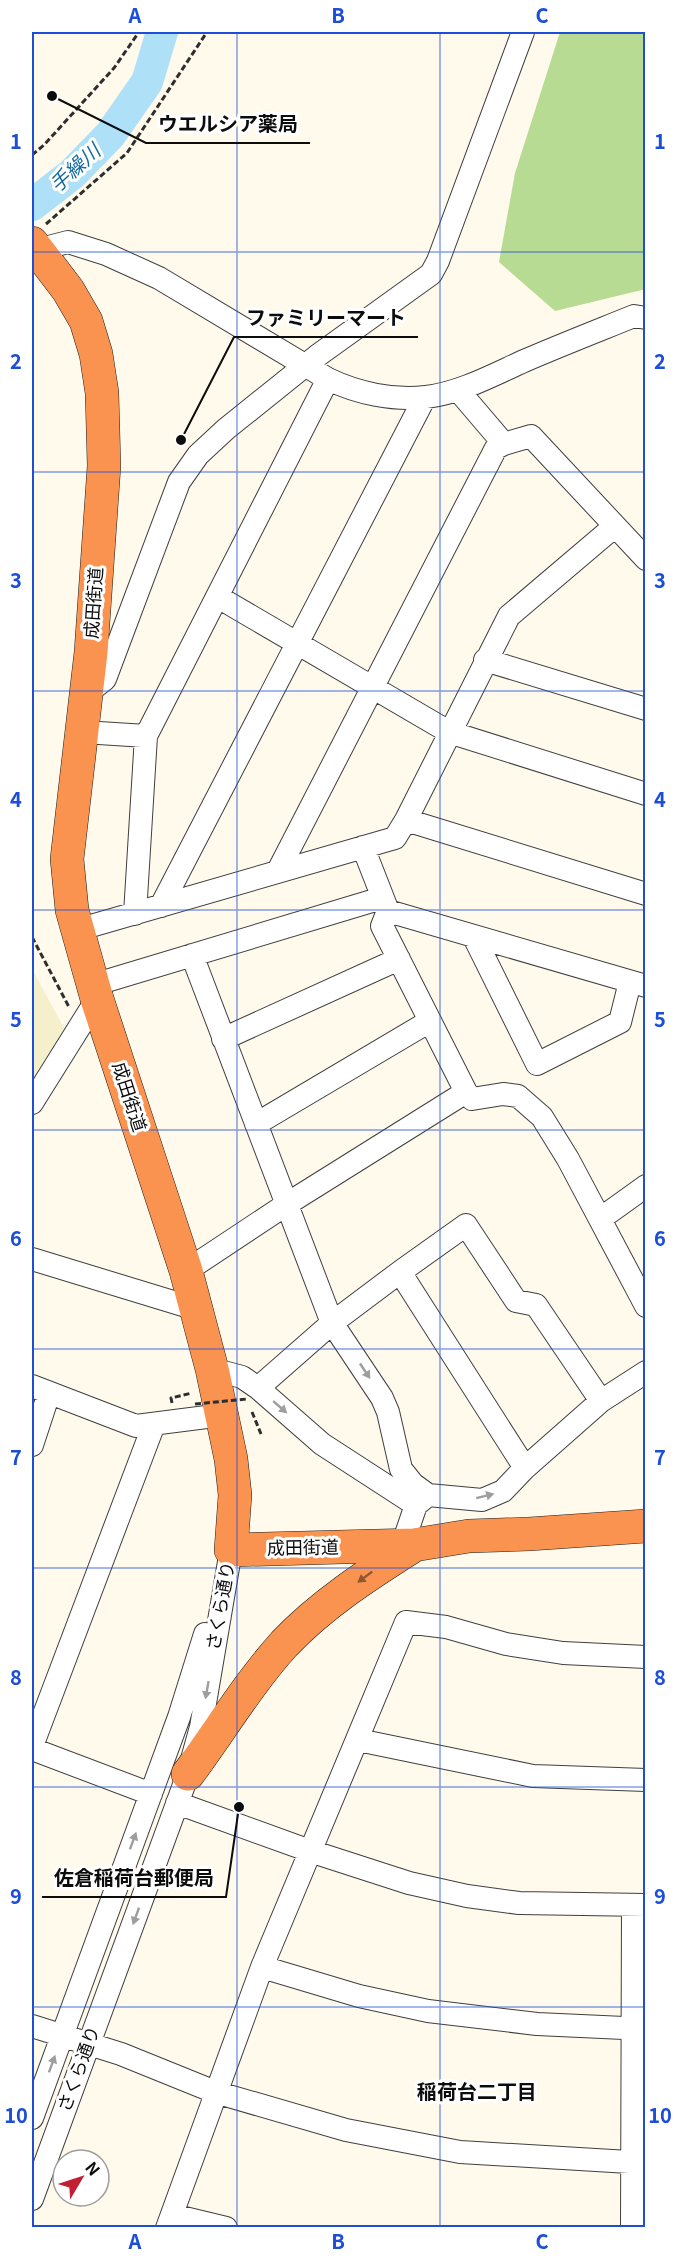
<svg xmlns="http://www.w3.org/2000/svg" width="677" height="2259" viewBox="0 0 677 2259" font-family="Georgia,'Noto Sans JP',serif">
<rect width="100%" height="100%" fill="#fffaeb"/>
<path fill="#f5efcb" d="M32,969L64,1028L32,1080Z"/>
<path fill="#b7db93" d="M560,32H645L646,289L555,311L499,262L515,173Z"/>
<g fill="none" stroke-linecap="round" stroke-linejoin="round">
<path stroke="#aee0f8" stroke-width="32" d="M32,205L72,174L110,135L147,82L162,32"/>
<defs>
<path id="minor" d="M37,250L68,242L106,254L159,278L328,379C357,393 393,401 426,397C460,393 493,375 524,361C561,345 597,331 634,316L646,318
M458,390L504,444L531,436L646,559
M218,597L449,732L646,794
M485,660L646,709
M86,694L105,679L179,482L198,455L226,429L317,356L431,274L438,261L523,32
M83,732L146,736
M406,820L646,894
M363,847L388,911L646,986
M278,871L496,448L504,444
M161,906L425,397
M135,914L146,736L328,379
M77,930L395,838L406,820L509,616L615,526
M474,937L537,1064L620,1022L630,982
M192,955L332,1323L382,1398L388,1412L401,1469L413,1484L428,1495L482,1500L503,1491L525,1468L601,1401L646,1372
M93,985L382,898
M223,1039L399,959
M466,1092L472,1099L503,1094L518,1096L542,1117L568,1159L646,1306
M32,1103L97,999
M256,1124L430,1021
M600,1219L646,1186
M32,1259L196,1309
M186,1271L287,1204L466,1092L382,926L388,911
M400,1272L525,1468
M212,1369L242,1377L258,1388L322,1444L416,1505
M32,1386L136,1426L222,1415
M258,1388L332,1323L400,1272L466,1225L516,1301L536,1305L601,1401
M32,1445L49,1393
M402,1546L416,1505L427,1496
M358,1740L533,1776L646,1780
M32,1746L154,1424
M32,1749L151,1794
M177,1803L310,1851L409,1883L467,1896L519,1903L646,1905
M262,1967L359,1996L428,2011L537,2024L646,2029
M32,2026L121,2054L215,2092L346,2130L460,2152L646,2163
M32,2118L179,1717L205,1634
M32,2199L188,1774L201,1727L231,1550
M172,2215L226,2228
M167,2228L262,1967L406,1622L446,1627L506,1644L563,1653L646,1657
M632,2228L633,1905"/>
<path id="highway" d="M32,243L68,290L86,321L96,354L102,393L104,466L91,652L67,859L72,910L97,999L186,1271L212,1369L231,1459L235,1495L231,1550L414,1545L469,1536L529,1534L646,1526
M188,1774C220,1731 248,1684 284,1644C321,1605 367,1575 413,1546"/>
</defs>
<use href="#minor" stroke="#3f3f3f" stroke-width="24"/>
<use href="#highway" stroke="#1d1d1d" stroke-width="34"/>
<path stroke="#2e2e2e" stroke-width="3" stroke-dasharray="6 3" stroke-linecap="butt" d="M32,155L44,145L114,68L139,32
M46,224L127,153L207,32
M32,937L69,1007
M172,1403L171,1398L192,1393
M252,1412L261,1434"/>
<use href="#minor" stroke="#fff" stroke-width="22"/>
<use href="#highway" stroke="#f9934f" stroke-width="33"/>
<path stroke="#2e2e2e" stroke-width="3" stroke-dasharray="6 3" stroke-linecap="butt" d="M195,1404L247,1399"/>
</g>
<defs><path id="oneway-solid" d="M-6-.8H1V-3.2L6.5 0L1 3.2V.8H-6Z" transform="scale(1.5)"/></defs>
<g fill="#9e9e9e">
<use href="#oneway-solid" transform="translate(365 1371) rotate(56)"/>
<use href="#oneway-solid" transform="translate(280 1407) rotate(41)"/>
<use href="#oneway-solid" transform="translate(485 1496) rotate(-14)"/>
<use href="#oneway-solid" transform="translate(207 1690) rotate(100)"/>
<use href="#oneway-solid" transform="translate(133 1841) rotate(-70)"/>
<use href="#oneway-solid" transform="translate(136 1916) rotate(110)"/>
<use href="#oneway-solid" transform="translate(52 2064) rotate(-70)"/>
</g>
<use fill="#8e5631" href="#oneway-solid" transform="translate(365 1577) rotate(143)"/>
<path fill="none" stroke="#1d4ed8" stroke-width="1.5" stroke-opacity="0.55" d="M237,32V2228M440,32V2228M32,252H646M32,472H646M32,691H646M32,910H646M32,1130H646M32,1349H646M32,1568H646M32,1787H646M32,2007H646"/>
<g text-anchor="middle" stroke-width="6" stroke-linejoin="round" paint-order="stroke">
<g font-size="18" fill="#0c0c0c" stroke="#fff">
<text transform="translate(94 603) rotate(-86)" y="6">成田街道</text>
<text transform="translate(129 1097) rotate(72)" y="6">成田街道</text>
<text transform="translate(303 1548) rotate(-1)" y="6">成田街道</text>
<text transform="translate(221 1606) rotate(-80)" y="6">さくら通り</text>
<text transform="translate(79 2069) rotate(-70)" y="6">さくら通り</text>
</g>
<g font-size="20" font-style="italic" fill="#126aa1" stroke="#fff">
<text transform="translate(75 168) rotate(-42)" y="7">手繰川</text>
</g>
<g font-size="20" font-weight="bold" fill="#0c0c0c" stroke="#fff">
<text x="477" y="2099">稲荷台二丁目</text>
</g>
</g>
<path fill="none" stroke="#0c0c0c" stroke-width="2" d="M52 96L146 143H310M181 440L234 337H418M239 1807L226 1897H42"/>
<g fill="#0c0c0c" stroke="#fff" stroke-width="2">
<circle cx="52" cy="96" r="6"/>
<circle cx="181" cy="440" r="6"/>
<circle cx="239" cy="1807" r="6"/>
</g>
<g font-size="20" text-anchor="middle" font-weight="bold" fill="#0c0c0c" stroke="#fff" stroke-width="6" stroke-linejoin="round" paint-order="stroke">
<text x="228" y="131">ウエルシア薬局</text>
<text x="326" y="325">ファミリーマート</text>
<text x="134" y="1885">佐倉稲荷台郵便局</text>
</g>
<rect width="677" height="2259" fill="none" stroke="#ffffff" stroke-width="66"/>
<g transform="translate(81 2178) rotate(51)"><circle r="28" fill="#ffffff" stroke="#9e9e9e" stroke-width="1.5"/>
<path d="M0-4.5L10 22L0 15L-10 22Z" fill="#c02031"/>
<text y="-9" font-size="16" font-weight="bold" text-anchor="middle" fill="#0c0c0c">N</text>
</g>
<rect x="33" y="33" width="611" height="2193" fill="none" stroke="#1d4ed8" stroke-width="2"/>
<g font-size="20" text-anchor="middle" font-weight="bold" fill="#1d4ed8">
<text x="135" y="23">A</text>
<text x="338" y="23">B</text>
<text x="542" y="23">C</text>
<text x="16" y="149">1</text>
<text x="660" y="149">1</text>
<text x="16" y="369">2</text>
<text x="660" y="369">2</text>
<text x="16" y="588">3</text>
<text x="660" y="588">3</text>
<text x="16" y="807">4</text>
<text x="660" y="807">4</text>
<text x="16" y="1027">5</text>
<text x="660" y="1027">5</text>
<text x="16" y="1246">6</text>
<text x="660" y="1246">6</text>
<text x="16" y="1465">7</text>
<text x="660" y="1465">7</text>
<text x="16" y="1685">8</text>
<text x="660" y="1685">8</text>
<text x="16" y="1904">9</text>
<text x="660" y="1904">9</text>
<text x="16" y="2123">10</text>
<text x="660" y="2123">10</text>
<text x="135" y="2249">A</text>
<text x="338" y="2249">B</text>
<text x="542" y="2249">C</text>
</g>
</svg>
